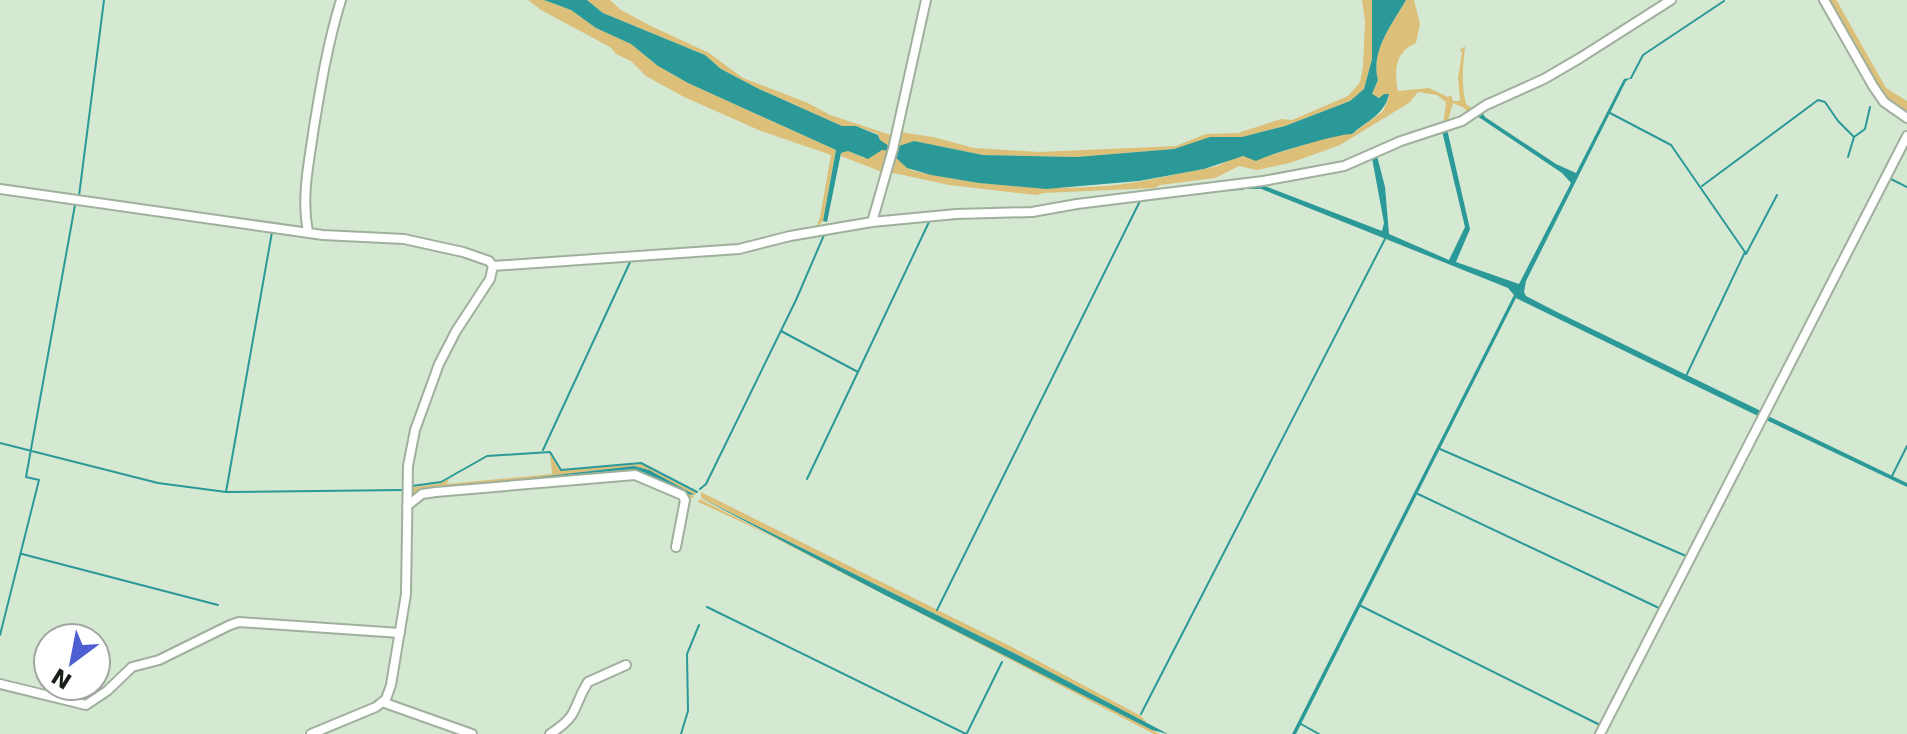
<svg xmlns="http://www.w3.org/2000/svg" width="1907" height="734" viewBox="0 0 1907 734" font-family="'DejaVu Sans',sans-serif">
<rect width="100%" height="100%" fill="#d5e8d2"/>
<path fill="#dcc079" d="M528,0H544L571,10L596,28L631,44L658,66L688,83L836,150L823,221L816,228L820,217L831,155L761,131L684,97L646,76L631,61L616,54L610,47L541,10Z
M587,0H610L621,10L649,25L709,53L743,78L808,103L830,115L891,135L890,149L880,140L878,134L856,126H842L759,89L721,69L705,55L603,13Z
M1362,0H1372L1374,8L1372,59L1364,89L1350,101L1285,126L1242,137L1198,142L1174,149L1076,157L983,155L914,141L896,150L900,132L933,137L974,148L1039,152L1176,146L1206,134L1238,133L1281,119L1292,120L1348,96L1360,82L1363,67L1365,22Z
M1406,0H1414L1420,24L1416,43C1395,52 1394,70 1398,91L1429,88L1448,97L1451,95L1453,101H1460L1458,78L1462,53L1460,50L1465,46C1463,66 1461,85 1466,104L1476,111L1470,115L1464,108L1453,103L1447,124L1443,126L1446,102L1437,95L1418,92L1409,103L1340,145L1290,163L1257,170L1239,166L1215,178L1160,185L1155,188L1044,193L1036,195L949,185L889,172L894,153L907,168L914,171C977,185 1041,191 1106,186C1139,183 1171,175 1204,169L1218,166L1235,157L1272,155L1341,133L1352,134L1383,111L1389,97H1374L1372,94L1378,80C1370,51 1393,23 1406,0Z
M1828,0H1836L1838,3L1886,88L1907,101V113L1883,95Z
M882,150L890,151L882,172L841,156V153L848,151L864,158Z
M550,453L560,470L641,464L696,493L695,495L649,470L634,466L524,479L635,469L694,496L693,498L686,497L641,474L424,491L410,499L409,488L442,483L449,478L447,484L552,474Z
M701,492L1012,647L1141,716L1147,723L1016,654L701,498Z
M700,499L1160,734H1154L767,534L698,502Z"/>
<path fill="#2b9998" d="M544,0H587L603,13L705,55L721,69L759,89L842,126H856L878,135L880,140L889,146L890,151L882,150L868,159L848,151L841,153L827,222L823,221L836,150L688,83L658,66L631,44L596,28L571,10Z
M1372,0H1406C1393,23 1370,51 1378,80L1372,94L1379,98L1384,94H1389C1385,114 1367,121 1352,134C1341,133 1266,155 1256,161L1243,156L1204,169L1139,181L1046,189L979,183L931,175L907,168L895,157L899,146L914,141L983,155L1076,157L1174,149L1210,137H1242L1285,126L1350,101L1364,89L1372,59Z
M1631,78L1626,81L1526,281L1524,292L1526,296L1557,312L1763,412L1760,417L1516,298L1296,734H1292L1514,295L1508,288L1259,188L1262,185L1382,231L1384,223L1372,158L1377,156L1385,187L1389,234L1449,260L1465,227L1442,131L1447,129L1470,229L1456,262L1519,284L1571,183L1562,173L1477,116L1482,112L1485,117L1556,164L1576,173L1624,79Z
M1766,415L1907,483V487L1764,419Z
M634,466L649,470L695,495L686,494L635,469L513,480Z
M701,498L1016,654L1168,734L1152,730L885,595Z"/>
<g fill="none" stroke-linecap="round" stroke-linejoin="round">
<path stroke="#2b9998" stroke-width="2" d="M1631,78L1643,55L1724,1
M1610,113L1671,145L1745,252L1687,374
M1848,157L1854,137
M1891,179L1907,187
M1702,186L1818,100L1825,102L1838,121L1854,137L1865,129L1870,107
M1249,188H1259
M1224,190L1243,189
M79,196L104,0
M390,242L400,243
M1746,254L1777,195
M781,331L858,372L807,479
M858,372L929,222
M0,443L158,483L226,492L403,490
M1440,449L1686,556
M543,450L631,260
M1892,476L1907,446
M412,486L441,482L487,456L550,452L561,470L641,463L697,492
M700,489L706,484L796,300L824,235
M226,492L272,232
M1418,494L1659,608
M22,554L218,605
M1361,606L1600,725
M707,607L966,734
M937,610L1140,201L1174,196
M0,635L39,480L26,477L75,205
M1141,714L1385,239
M1301,724L1319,734
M967,733L1002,662
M681,734L688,711L687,654L699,625"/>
<defs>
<path id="minor" d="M1824,0L1873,86L1884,102L1907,118
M0,189L323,235L404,239L463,252L489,261L493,266L739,249L790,236L872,222L956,214L1032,212L1077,204L1263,181L1344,166L1401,141L1462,121L1486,105L1544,79L1580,58L1671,0
M872,222L893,149L926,0
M308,232C301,196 309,163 314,127C321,84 328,42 341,0
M407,506L422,494L436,492L635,475L682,495L685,500L676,547
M0,684L86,705L107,691L132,667L159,660L230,625L239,622L400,633
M382,702L472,734
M311,734L376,707L386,699L391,685L406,594L408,466L415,430L439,364L456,331L490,279L493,266
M550,734C581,714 571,709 588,682L626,665
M1600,734L1907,136"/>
</defs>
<use href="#minor" stroke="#9fb19c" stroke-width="12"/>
<use href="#minor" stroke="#fff" stroke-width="8"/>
</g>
<g transform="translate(72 662) rotate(212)"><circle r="38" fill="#ffffff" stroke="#a3a5a2" stroke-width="2"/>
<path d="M0-6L14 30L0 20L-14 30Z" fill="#4e5ed3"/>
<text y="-12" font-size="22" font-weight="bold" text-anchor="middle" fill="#181f17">N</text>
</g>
</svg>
